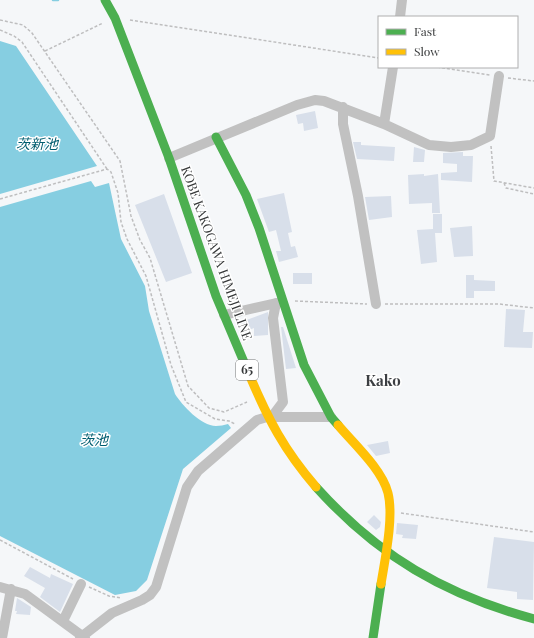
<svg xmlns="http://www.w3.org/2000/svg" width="534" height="638" viewBox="0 0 534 638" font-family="'Playfair Display','Noto Sans JP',serif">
<rect width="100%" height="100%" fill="#f5f7f9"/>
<path fill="#86cee1" d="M0,41L16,46L97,166L0,194Z
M91,181L95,187L109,183L121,239L145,286L149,311L175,394C182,405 201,426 216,426C220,426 224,425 228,424L231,428L183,469L147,580L136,591L115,595L0,536V207Z"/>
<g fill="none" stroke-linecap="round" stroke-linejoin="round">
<path stroke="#86cee1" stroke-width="2.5" d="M53,0H58"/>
</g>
<path fill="#d8dfea" d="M315,111L318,128L304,131L303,123L298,124L296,115Z
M353,142H361V145L395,147L394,161L357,159Z
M414,147L425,150L424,162H413Z
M463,152V156H473L472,182L441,180V173L457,172V164L443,163V153Z
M424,174V176L438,174L440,213H432V203L409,204L408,175Z
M284,193L292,232L288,233L291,247L295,246L298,257L279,262L276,251H281L276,230L269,232L257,199Z
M164,194L192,273L166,282L135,205Z
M391,196L392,217L369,220L365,197Z
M433,214H442V233H435L437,262L421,264L417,230L433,229Z
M472,226L473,256L454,257L450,228Z
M293,273H312V284H293Z
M466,275H474V280L495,281V291H474V298H466Z
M506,309L525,310L523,332H533L532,348L504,347Z
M268,312V335L254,336V328L244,332L241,322Z
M281,327H283L296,368L286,369Z
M388,441L390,453L376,456L367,445Z
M374,515L381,522L380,527L376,530L367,522Z
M397,523L418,525L416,539L402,538L403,535L396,534Z
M494,537L534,542L533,600L517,599V592L487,588Z
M30,567L50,578L51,574L73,584L60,612L40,597L45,588L24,576Z
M17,598L31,607L30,615L16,614L17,611H15Z"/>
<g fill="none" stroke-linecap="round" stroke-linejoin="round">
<path stroke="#bebebf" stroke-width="1.5" stroke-dasharray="3 2" stroke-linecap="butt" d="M0,20L23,25L32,33L120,161L131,216L140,240L150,258L188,386L209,408L224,412L247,402
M130,20L379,58
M0,30L14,36L22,42L107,169
M45,51L103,23
M437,67L490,75
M508,78L534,81
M491,146L494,181L534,188
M504,183L506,188L534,194
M0,199L107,169L111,172L118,193L121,222L127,239L146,276L171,365L186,402L215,419L229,421L235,424
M295,301L367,304
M385,304H499L534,308
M401,513L534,532
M0,540L73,579
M89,587L109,596L121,598"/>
<path stroke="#c1c1c1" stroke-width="10" d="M400,17L402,0
M343,107V124L358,196L376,304
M384,124L393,67
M169,158L297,105L315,100L324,101L384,124L429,145L451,147L471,145L490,136L499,76
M224,315L281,302
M271,418L283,402L273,318L276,303
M0,587L25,594L85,638
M63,621L81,584
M2,638L11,589
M80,638L112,613L142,600L150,595L156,587L187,487L198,471L257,420L267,417H331"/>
<path stroke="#4caf50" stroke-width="9" d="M105,0L115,18L169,158L216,296L249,374
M216,137L246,195L259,228L304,365L331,417L338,425
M316,487C378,556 445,595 534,619
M373,638L381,584"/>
<path stroke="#ffc107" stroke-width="9" d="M249,374C268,419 284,450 316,487
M338,425C353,443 382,469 388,493C394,517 385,559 381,584"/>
</g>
<g text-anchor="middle" stroke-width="3" stroke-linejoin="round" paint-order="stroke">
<rect fill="#fff" stroke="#727474" stroke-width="1" x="236" y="360" width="22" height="20" rx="3"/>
<g font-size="12" font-weight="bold" fill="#363839">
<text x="247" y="374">65</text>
</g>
<g font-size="13" fill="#363839" stroke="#fff">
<text transform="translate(217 253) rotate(70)" y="5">KOBE KAKOGAWA HIMEJI LINE</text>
</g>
<g font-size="14" font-style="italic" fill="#005d6f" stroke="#fff">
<text x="37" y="149">茨新池</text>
<text x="94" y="445">茨池</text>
</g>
<g font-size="15" font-weight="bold" fill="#3c3f43" stroke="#fff">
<text x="383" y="386">Kako</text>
</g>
</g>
<rect x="378" y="16" width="140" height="52" fill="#ffffff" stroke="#afafb0"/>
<rect x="386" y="29" width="20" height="6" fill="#4caf50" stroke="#afafb0"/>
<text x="414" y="36" font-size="12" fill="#363839">Fast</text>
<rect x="386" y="49" width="20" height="6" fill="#ffc107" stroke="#afafb0"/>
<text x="414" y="56" font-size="12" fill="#363839">Slow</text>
</svg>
